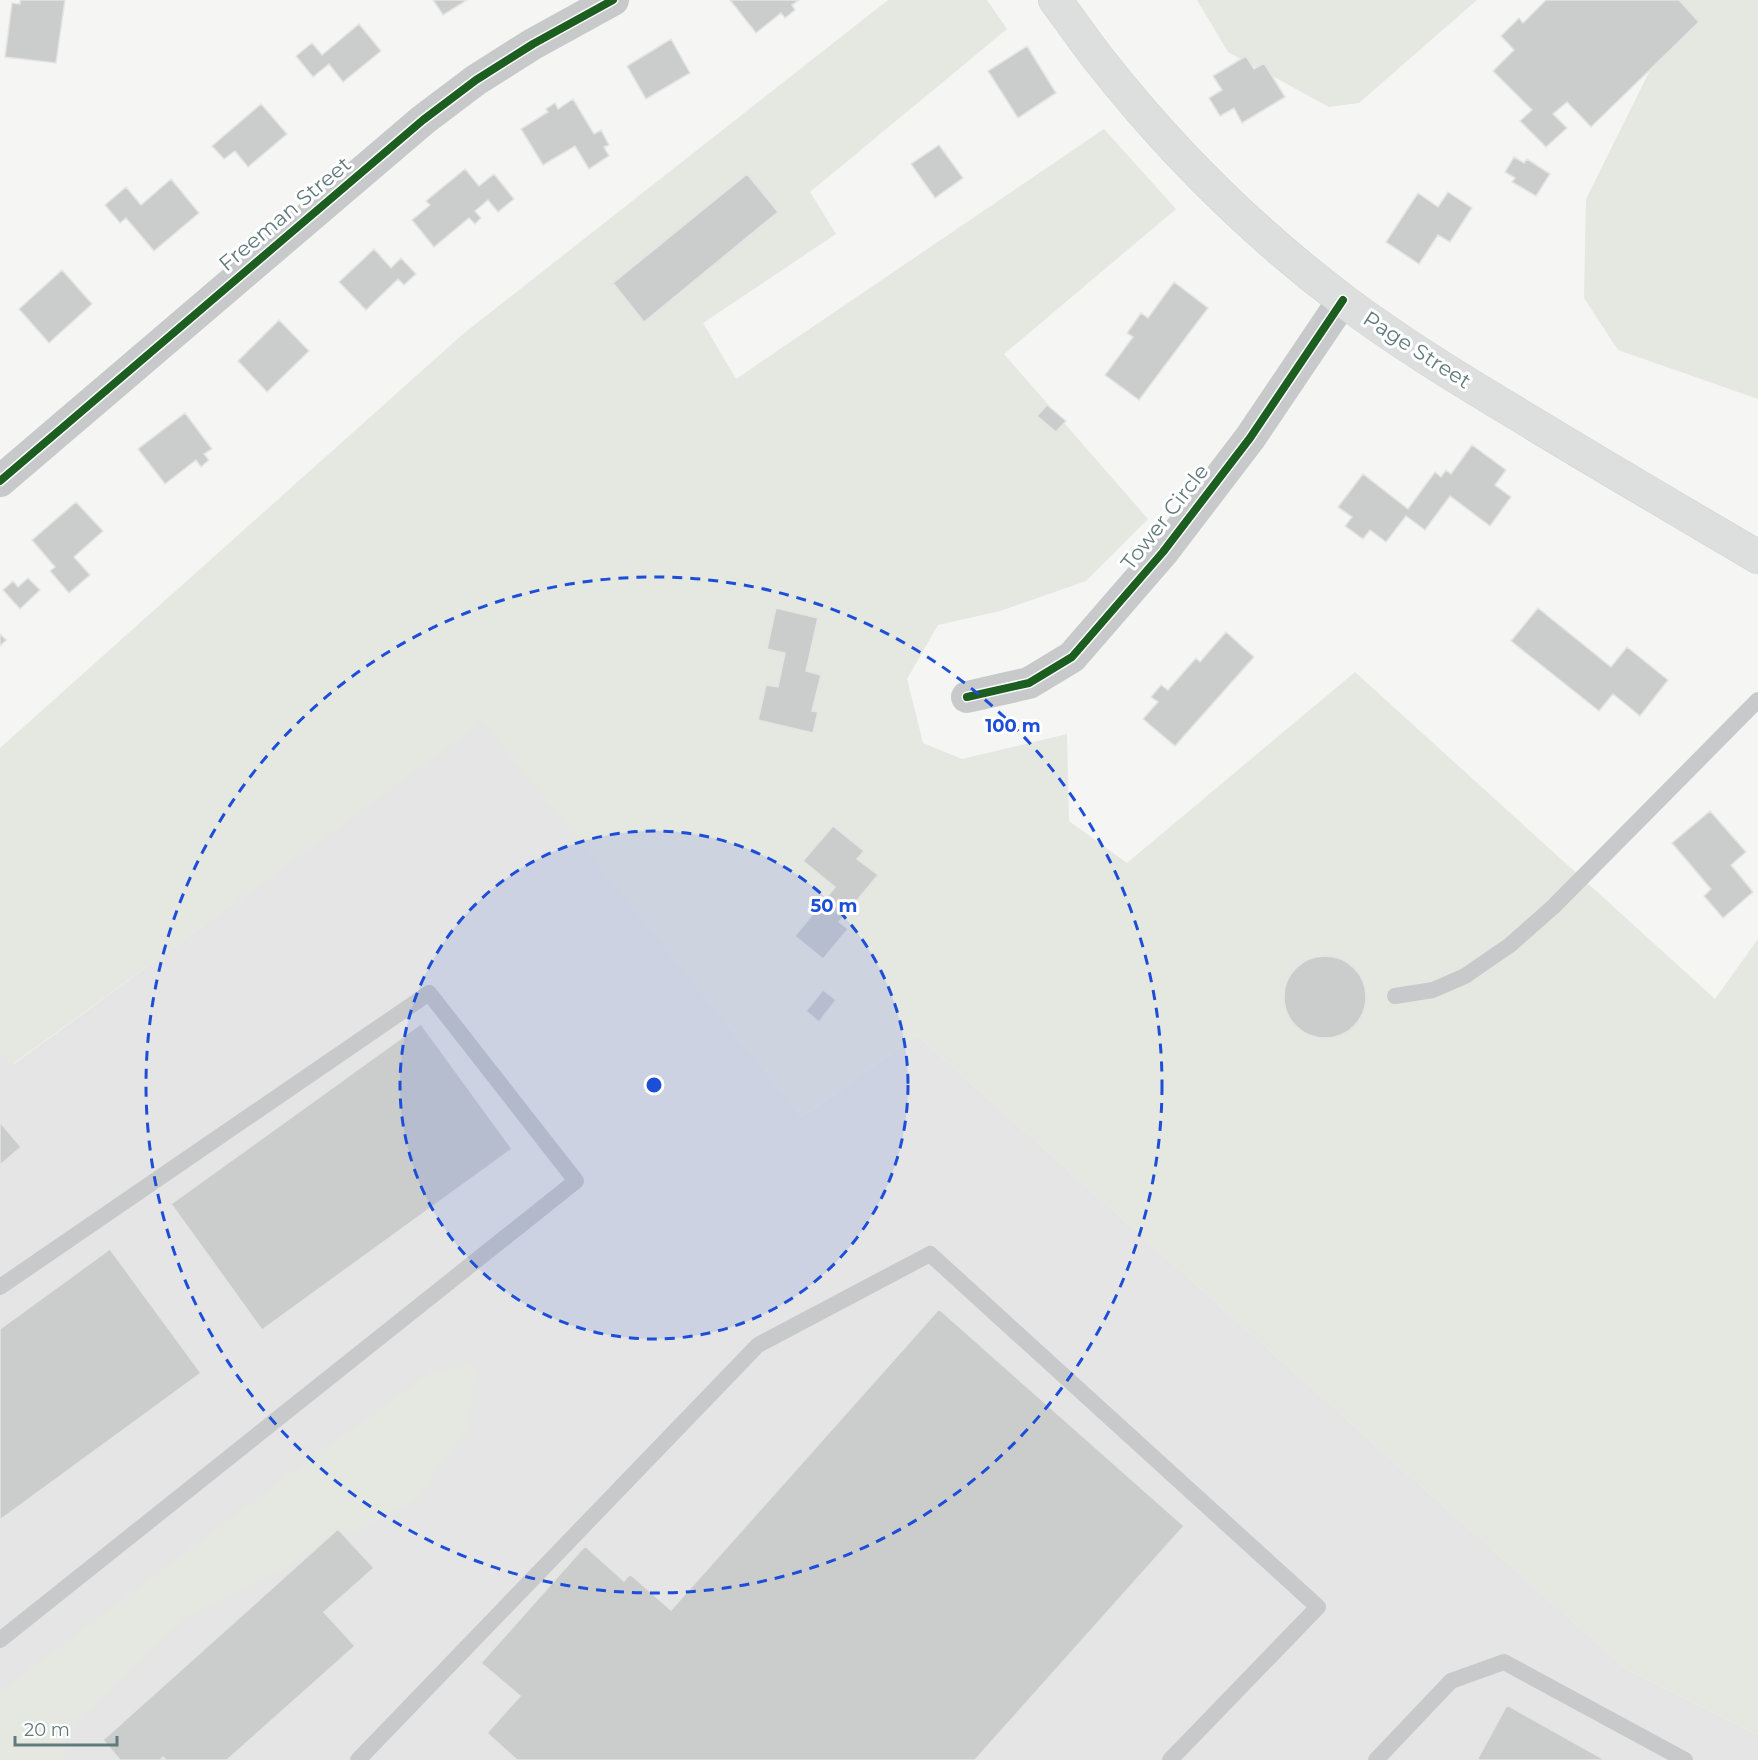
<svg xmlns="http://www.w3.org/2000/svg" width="1758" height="1760" viewBox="0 0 1758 1760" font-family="Montserrat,sans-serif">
<rect width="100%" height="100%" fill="#f5f5f4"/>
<path fill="#e4e5e4" d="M483,721L802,1117L917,1035L1626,1669L1758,1735V1760H0V1052L14,1064Z"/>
<path fill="#e5e7e1" d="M888,0H987L1007,29L810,192L836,234L703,323L736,379L1104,129L1176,209L1004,354L1148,519L1086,581L1000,611L938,625L907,679L923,743L962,759L1067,734L1069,821L1127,863L1355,672L1715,999L1758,939V1735L1626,1669L917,1035L802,1117L483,722L13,1064L0,1052V748L463,334Z
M1197,0H1477L1359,103L1329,107L1228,52Z
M1672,0H1758V399L1618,350L1584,298L1586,199L1658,54Z
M476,1365L469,1429L413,1502L184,1620L66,1731L65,1760H0V1691L273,1486L432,1371Z"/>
<path fill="#cbcdcd" stroke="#e4e4e4" stroke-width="1.5" d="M20,0H65L56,63L5,57L12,3L20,4Z
M433,0H467L443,15Z
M730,0H799L792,5L795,10L785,18L781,13L756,33Z
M1546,0H1679L1699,22L1591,127L1567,102L1553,114L1567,128L1546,147L1520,121L1532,110L1493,71L1514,50L1501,36L1519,18L1523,23Z
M359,24L381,51L343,82L329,64L313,77L296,56L312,43L322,55Z
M671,39L690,73L646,99L627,66Z
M1027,46L1056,93L1018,118L988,71Z
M1246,56L1254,69L1264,63L1285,97L1242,123L1234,108L1220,116L1209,98L1222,90L1213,76Z
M573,99L594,134L601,130L609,145L604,147L609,156L589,169L575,146L543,165L521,129L548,112L546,109L555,103L558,109Z
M261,104L287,134L248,167L235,151L224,159L212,146Z
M939,145L963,178L935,198L911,164Z
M1514,157L1524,163L1527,159L1550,174L1536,196L1512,182L1515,178L1505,172Z
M465,169L479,186L494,174L514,199L498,212L488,200L475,211L481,218L475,224L469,218L434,247L412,220L430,205L426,201Z
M747,174L778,212L644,322L613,283Z
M171,179L199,213L154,251L126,218L120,223L105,205L126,187L141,205Z
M1448,192L1472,208L1450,242L1438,235L1419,264L1386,242L1418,193L1438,207Z
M374,249L391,268L401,258L416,274L404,285L398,279L366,310L339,282Z
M62,270L92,304L49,343L19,309Z
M1174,282L1208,308L1139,400L1105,375L1133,337L1127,333L1141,313L1148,318Z
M279,320L309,351L267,392L238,361Z
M1047,405L1066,421L1056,432L1037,416Z
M185,413L212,449L204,454L209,460L201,467L196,460L165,484L138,449Z
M1472,445L1506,470L1495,485L1511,497L1490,526L1450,496L1425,530L1406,516L1386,542L1370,530L1363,539L1345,526L1352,517L1338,507L1363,474L1408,509L1435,472L1441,477L1446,470L1451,474Z
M76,502L103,531L74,557L90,575L69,593L50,571L55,567L32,540Z
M28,578L40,590L20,609L3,590L13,581L18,587Z
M776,608L818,618L806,671L821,675L812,711L818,712L813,733L758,720L766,685L778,687L785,653L767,649Z
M1538,608L1611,667L1627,647L1668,680L1640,716L1613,694L1599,711L1511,641Z
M1226,632L1254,657L1175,746L1143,719L1158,702L1151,697L1161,685L1168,690L1196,658L1200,662Z
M0,634L6,640L0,646Z
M1710,811L1746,852L1731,865L1753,892L1723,918L1704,896L1711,889L1672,843Z
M833,826L864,851L857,859L878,875L839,922L848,929L823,959L795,936L835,887L803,861Z
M1284 997a41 41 0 1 1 82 0a41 41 0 1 1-82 0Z
M823,990L836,1000L819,1022L806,1011Z
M421,1024L512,1149L262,1330L171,1204Z
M0,1122L21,1147L0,1165Z
M110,1249L201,1373L0,1520V1329Z
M939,1309L1184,1526L975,1760H517L487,1733L520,1696L481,1663L585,1546L624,1581L630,1574L671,1610Z
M338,1529L374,1568L324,1612L355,1646L227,1760H166L163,1757L160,1760H120L103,1740Z
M1507,1705L1605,1760H1477Z"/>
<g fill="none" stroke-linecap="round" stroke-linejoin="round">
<defs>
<path id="secondary" d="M1055,0C1071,21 1085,42 1101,62C1171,151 1254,233 1344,301C1400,343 1459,379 1519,415C1598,463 1678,510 1758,557"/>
</defs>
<use href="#secondary" stroke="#d0d2d2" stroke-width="34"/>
<path stroke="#c7c9ca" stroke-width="16" d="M1395,996L1433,990L1465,976L1510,945L1553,907L1758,700
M0,1287L429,993L576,1181L0,1640
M358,1760L758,1345L930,1254L1318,1607L1170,1760
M1376,1760L1451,1681L1504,1662L1685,1760"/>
<path stroke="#c7c9ca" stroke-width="32" d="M0,481L423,120L476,80L533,44L613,0
M967,697L1029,683L1072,657L1163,552L1250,438L1343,300"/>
<use href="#secondary" stroke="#dddede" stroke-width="33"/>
<defs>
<path id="cycleway" d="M0,481L423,120L476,80L533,44L613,0
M967,697L1029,683L1072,657L1163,552L1250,438L1343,300"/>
</defs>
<use href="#cycleway" stroke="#fff" stroke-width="11"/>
<use href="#cycleway" stroke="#1b5e20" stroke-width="8"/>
</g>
<circle cx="654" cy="1085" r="254" fill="#1d4ed8" fill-opacity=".12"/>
<g fill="none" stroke="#1d4ed8" stroke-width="3" stroke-dasharray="10 8">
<circle cx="654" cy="1085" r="254"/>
<circle cx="654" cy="1085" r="508"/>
</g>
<g text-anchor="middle" stroke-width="6" stroke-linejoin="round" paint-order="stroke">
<g font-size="21" fill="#617a7d" stroke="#fff">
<text transform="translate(285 214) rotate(-40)" y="7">Freeman Street</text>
<text transform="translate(1417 350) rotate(33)" y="7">Page Street</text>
<text transform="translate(1165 517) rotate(-52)" y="7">Tower Circle</text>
</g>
</g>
<circle cx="654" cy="1085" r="9" fill="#1d4ed8" stroke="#fff" stroke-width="3"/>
<g font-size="18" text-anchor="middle" font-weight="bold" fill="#1d4ed8" stroke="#fff" stroke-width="6" stroke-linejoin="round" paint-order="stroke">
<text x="1013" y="732">100 m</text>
<text x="834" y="912">50 m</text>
</g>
<path d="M15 1736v9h102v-9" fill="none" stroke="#617a7d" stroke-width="3"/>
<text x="24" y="1736" font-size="18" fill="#617a7d" stroke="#ffffff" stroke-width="4.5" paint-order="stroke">20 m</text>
</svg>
